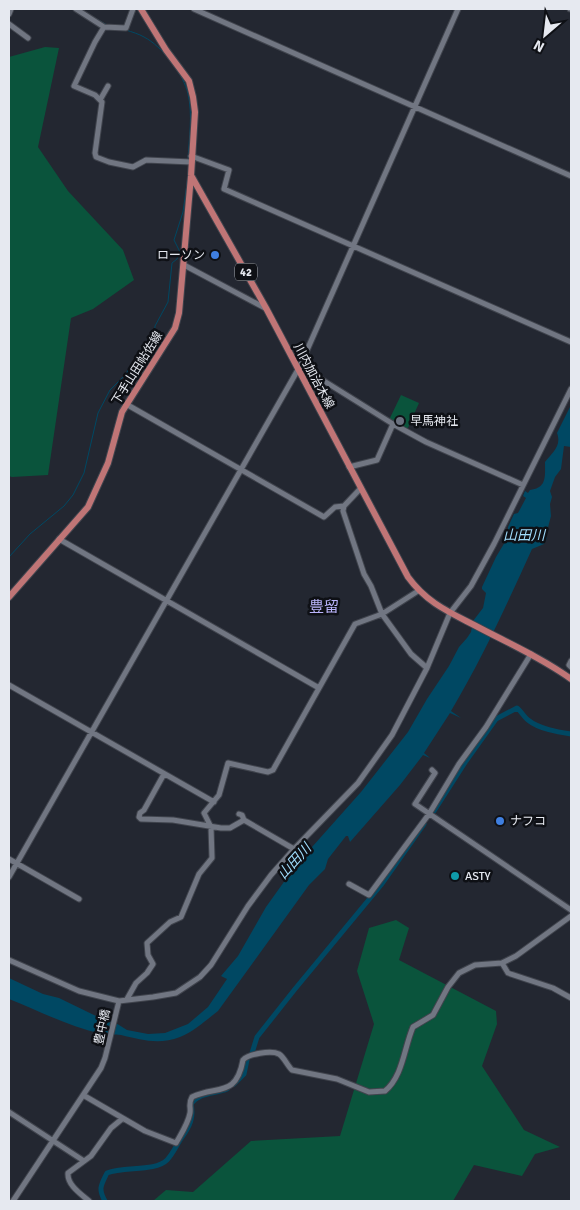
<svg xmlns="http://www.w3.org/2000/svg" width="580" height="1210" viewBox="0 0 580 1210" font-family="Signika,'Noto Sans JP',sans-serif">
<rect width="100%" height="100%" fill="#232731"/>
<path fill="#0a543c" d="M45,47L59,48L38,147L68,191L123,250L134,280L93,309L71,318L48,475L12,477L9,476V57Z
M401,395L419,403L407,430L389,420Z
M396,920L409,928L399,960L496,1011L497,1024L482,1066L524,1130L560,1147L535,1154L522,1176L474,1165L453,1201H153L166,1190L193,1192L251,1141L340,1136L374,1024L357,971L369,928Z"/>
<path fill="#004863" d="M571,405V447L564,446L561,469L555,477L550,491L552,497L550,504L551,516L546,535L547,538L544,544L532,549C507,604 482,659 451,711L461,718L450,713L424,753L430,758L423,755L400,785L350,842L348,836H346L328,859L325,869L309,885L218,1011C206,1020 195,1031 180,1037C159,1045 142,1040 121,1035C115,1034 108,1035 102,1034C70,1027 39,1011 9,999V978L43,994L59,998L96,1016L111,1020L127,1030L148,1034L165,1033L188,1024L208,1007L227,979L221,976L238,956L266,907L296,865L361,792L408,732L427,699L449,666L459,647L467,638L471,632L473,621L483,608L486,593L482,589V587L496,557L508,537V527L514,514L518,513L526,498L523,496L525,491L528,493L530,490C547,488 545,477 545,462C552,453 562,446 557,433Z"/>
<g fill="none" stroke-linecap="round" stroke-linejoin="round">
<path stroke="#004863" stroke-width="1" d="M93,17L107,25
M126,30C132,32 139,34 144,37C162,46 184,75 188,94C193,115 189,138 188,159
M9,557L30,534L64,506L73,495L84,473L98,413L110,390L126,374L130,367L138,365L148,352L154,341L155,326L168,302L172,263L177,259L180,252L174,240L183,212L188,176"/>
<path stroke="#004863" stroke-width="5" d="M434,811L466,761L496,719L517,708C521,711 524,717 528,720C539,729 558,732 571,734
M252,1053L257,1037L295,989L381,885L424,824
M234,1084L244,1074L247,1060
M105,1201C98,1189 101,1185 107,1173C124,1166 155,1172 167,1160C173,1154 177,1144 182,1137C190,1126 194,1117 191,1104C199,1092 215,1094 227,1089"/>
<defs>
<path id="minor" d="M76,9L104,27L126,28L133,9
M194,9L571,176
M570,9H571
M9,14L11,9
M9,24L28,38
M104,27L95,42L74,86L95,95L102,102L95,153L96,157L109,162L133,167L146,160L192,162
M100,100L108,86
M191,156L229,170L224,189L571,342
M184,265L265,308
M300,366L393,424L426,442L523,485
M126,404L324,517L335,507L344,506
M349,467L377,460L393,424
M361,488L344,506L343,511L364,574L371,586L382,614L411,654L427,668
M59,539L319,688
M571,661L569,665L571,667
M9,685L214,802
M432,770L435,773L415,804L571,910
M164,774L144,810L140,813L139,817L141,819L173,820L221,828H230L244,820L294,849
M239,814L242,815L244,820
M9,859L79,899
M9,877L300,366L458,9
M349,884L369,895L429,814L459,764L486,727L531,654
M9,960L79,991L119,1001L153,997L176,993L200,977L211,965L248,906L271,875L294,849L358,783L392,735L427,668L450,613L471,586L494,544L571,389
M502,963L508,973L553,988L571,998
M127,999L136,983L147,973L153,964L148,955L147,943L170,922L181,917L199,874L212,858L211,827L204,813L219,795L228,763L268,772L273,770L355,624L382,614L418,591
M83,1095L145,1131L176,1143C181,1134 188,1124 190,1113C191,1107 188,1104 192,1097C217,1085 236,1098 243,1060C248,1054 271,1050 279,1054C284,1057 287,1065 292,1070L337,1079L369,1092L385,1091C403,1076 404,1048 413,1027L433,1015L448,987L459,973L475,965L502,963L516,956L571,916
M9,1112L84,1161
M13,1201L101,1068L105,1058L119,1001
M89,1201C81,1194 67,1185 68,1173L91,1156L111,1128L122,1119"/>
<path id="major" d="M192,177L266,308L408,577C427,603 449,612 476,626C508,643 542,658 571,679
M9,597L88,507L108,463L122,412L175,328L179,313L191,176L195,112L193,97L189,81L166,50L141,9"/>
</defs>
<use href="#minor" stroke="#40444d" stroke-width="7"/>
<use href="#major" stroke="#40444d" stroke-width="8"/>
<use href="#minor" stroke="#717682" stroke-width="5"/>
<use href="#major" stroke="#c07576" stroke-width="6"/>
</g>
<g fill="#3f7fe0" stroke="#0e1015" stroke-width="2">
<circle cx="215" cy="255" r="5"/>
<circle cx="500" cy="821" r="5"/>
</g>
<circle fill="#6b7280" stroke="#0e1015" stroke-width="2" cx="400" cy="421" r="5"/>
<circle fill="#0f9aa8" stroke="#0e1015" stroke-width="2" cx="455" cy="876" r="5"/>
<g text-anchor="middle" stroke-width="5" stroke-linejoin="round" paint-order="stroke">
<rect fill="#0e1015" stroke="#a5a8ae" stroke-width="1" x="235" y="263.5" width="22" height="17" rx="4"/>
<g font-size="11" font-weight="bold" fill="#e6e9f0">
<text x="246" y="276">42</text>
</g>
<g font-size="12" fill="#e6e9f0" stroke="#0e1015" text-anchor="start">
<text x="205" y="259" text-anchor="end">ローソン</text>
<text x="410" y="425">早馬神社</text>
<text x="510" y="825">ナフコ</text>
<text x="465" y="880">ASTY</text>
</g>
<g font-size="12" fill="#e6e9f0" stroke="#0e1015">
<text transform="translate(137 368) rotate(-58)" y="4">下手山田帖佐線</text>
<text transform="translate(314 376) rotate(62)" y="4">川内加治木線</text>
<text transform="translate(102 1027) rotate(-78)" y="4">豊中橋</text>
</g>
<g font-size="14" font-style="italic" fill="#9fdcfc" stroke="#0e1015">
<text x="524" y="540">山田川</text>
<text transform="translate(294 861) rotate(-48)" y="5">山田川</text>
</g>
<g font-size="15" fill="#bab4fb" stroke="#0e1015">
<text x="324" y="612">豊留</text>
</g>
</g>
<rect width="580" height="1210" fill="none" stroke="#e6e9f0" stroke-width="20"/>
<g transform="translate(545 35) rotate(208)" stroke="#0e1015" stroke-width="4" paint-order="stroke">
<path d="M0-4L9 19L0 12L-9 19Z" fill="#e6e9f0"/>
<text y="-8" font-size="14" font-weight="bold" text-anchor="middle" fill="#e6e9f0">N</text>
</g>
</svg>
